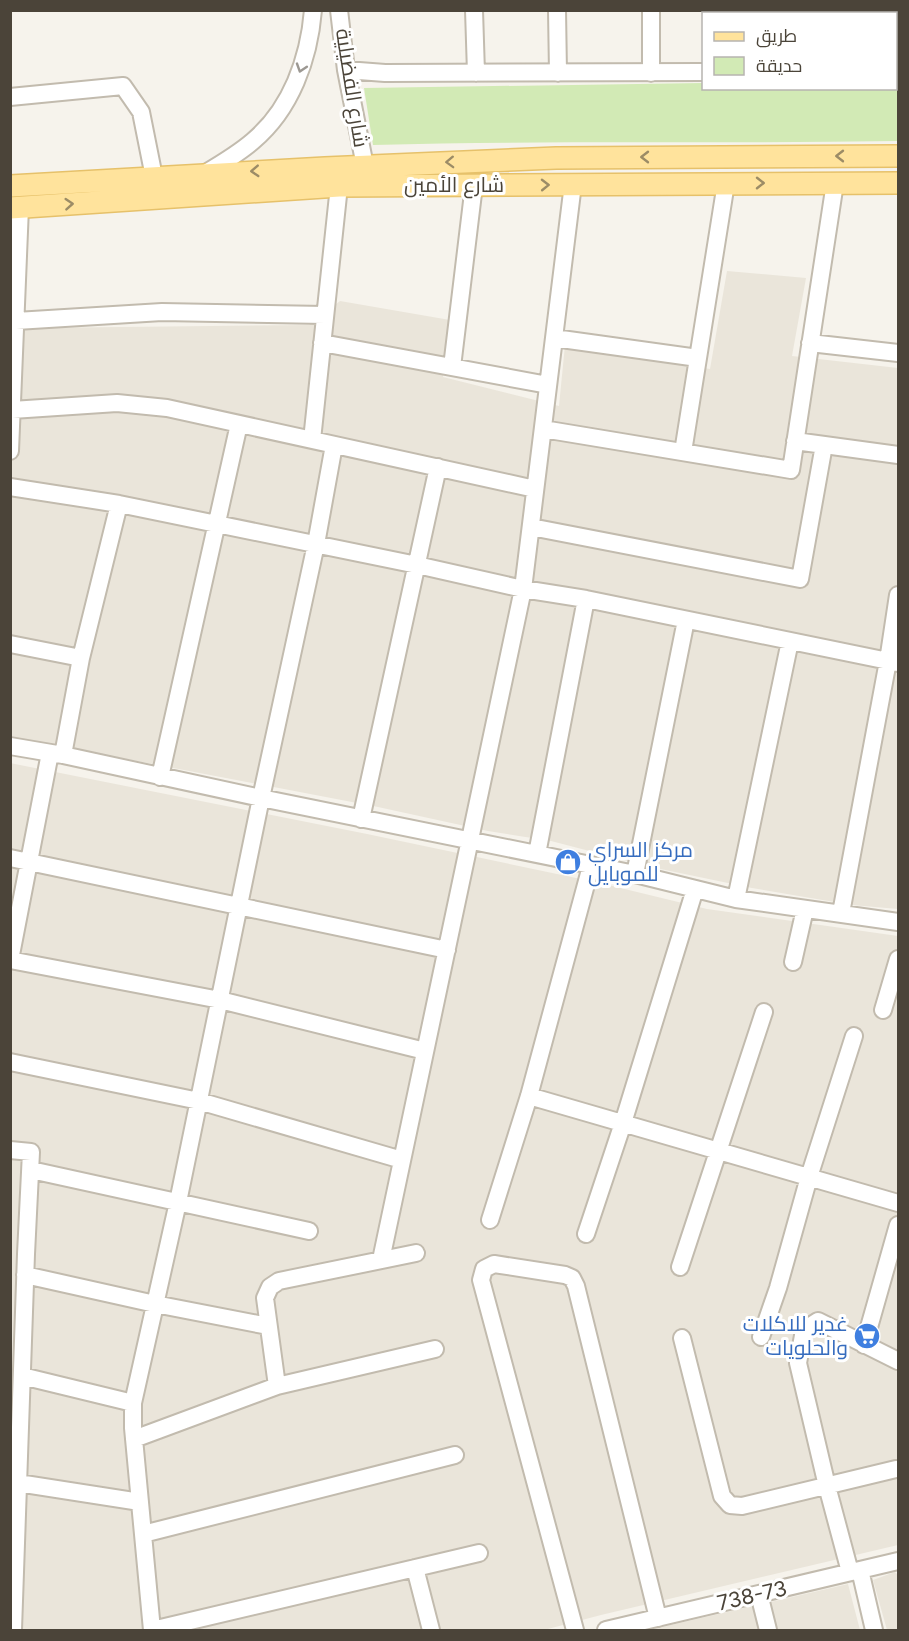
<svg xmlns="http://www.w3.org/2000/svg" width="909" height="1641" viewBox="0 0 909 1641" font-family="Inter,Cairo,sans-serif">
<rect width="100%" height="100%" fill="#f6f3ec"/>
<path fill="#eae5da" d="M727,271L806,278L792,356L898,368V909L852,905L752,888L651,867L551,841L488,831L378,807L11,737L10,321L30,328L309,325L340,301L450,320L443,377L559,406L565,345L710,369Z
M10,763L367,834L600,883L707,909L898,936V1545L601,1615L544,1630H11Z
M895,1572L898,1575V1630H887L873,1580Z
M848,1584L860,1630H649Z"/>
<path fill="#d2eab5" d="M896,80H898V141C723,144 548,140 373,145L364,88L703,83L704,88H896Z"/>
<g fill="none" stroke-linecap="round" stroke-linejoin="round">
<defs>
<path id="minor" d="M339,10L346,70L365,166
M474,10L476,73
M557,10L558,73
M651,10V73
M741,10V14
M833,10L834,14
M896,68H898
M346,70L385,73L704,72
M10,97L123,86L141,112L154,177
M204,174C221,164 238,154 253,141C291,109 309,59 313,10
M16,321L162,312L325,315
M554,338L698,358
M322,343L548,385
M810,343L898,353
M452,367L474,185
M12,410L117,403L167,408L535,489
M543,429L791,470L835,183
M312,440L339,186
M795,441L898,455
M10,451L20,207
M683,452L726,183
M10,487L119,504L417,565L523,589L586,599L898,663
M531,527L800,579L824,445
M10,644L81,658
M10,746L63,755L261,798L635,874L736,899L898,922
M63,755L81,658L119,504
M160,777L239,424
M361,819L438,467
M537,854L586,599
M10,858L447,950
M635,874L686,620
M736,899L790,641
M841,913L888,661L898,595
M10,960L220,1000L425,1051
M10,960L50,753
M793,962L805,909
M883,1010L898,959
M10,1062L199,1101L402,1160
M529,1096L898,1203
M10,1150L31,1152L26,1254L13,1630
M31,1170L309,1231
M490,1220L529,1096L591,866
M586,1234L623,1123L695,889
M381,1260L523,589L573,184
M680,1267L764,1012
M25,1275L155,1304L268,1326
M761,1337L778,1288L809,1177L854,1036
M682,1338L722,1496L730,1505L742,1506L896,1469
M864,1345L898,1225
M22,1376L133,1403
M277,1386L265,1298L270,1287L279,1281L416,1253
M134,1439L277,1386L435,1349
M18,1483L140,1502
M143,1534L455,1455
M415,1568L431,1630
M860,1570L874,1630
M850,1572L827,1486L798,1363L804,1330L818,1321L898,1361
M759,1594L768,1630
M152,1630L133,1428V1403L178,1202L261,798L316,544L334,445
M152,1630L479,1553
M575,1630L481,1280L484,1269L494,1264L565,1275L572,1278L576,1286L658,1618
M606,1630L898,1561"/>
<path id="major" d="M10,186L325,168L556,158L898,156
M10,208L339,186L898,183"/>
</defs>
<use href="#minor" stroke="#c2bbae" stroke-width="20"/>
<use href="#major" stroke="#e6c16a" stroke-width="24"/>
<use href="#minor" stroke="#fff" stroke-width="16"/>
<use href="#major" stroke="#ffe39c" stroke-width="21"/>
</g>
<defs><path id="oneway-chevron" d="M-2-3.5L2.5 0L-2 3.5" fill="none" stroke-width="1.6" stroke-linecap="round" stroke-linejoin="round" transform="scale(1.5)"/></defs>
<use stroke="#9c9892" href="#oneway-chevron" transform="translate(301 68) rotate(108)"/>
<g stroke="#9c8c66">
<use href="#oneway-chevron" transform="translate(840 156) rotate(180)"/>
<use href="#oneway-chevron" transform="translate(645 157) rotate(180)"/>
<use href="#oneway-chevron" transform="translate(450 162) rotate(178)"/>
<use href="#oneway-chevron" transform="translate(255 171) rotate(177)"/>
<use href="#oneway-chevron" transform="translate(760 183)"/>
<use href="#oneway-chevron" transform="translate(545 185) rotate(-1)"/>
<use href="#oneway-chevron" transform="translate(69 204) rotate(-4)"/>
</g>
<defs>
<symbol id="shop-disc" viewBox="-11 -11 22 22"><circle r="9.5" fill="#3f7fe0" stroke="#fff"/><path d="M-5-2.5h2.3a2.7 3.5 0 0 1 5.4 0H5L5.5 6h-11ZM-1.5-2.5h3a1.5 2.3 0 0 0-3 0Z" fill="#fff"/></symbol>
<symbol id="supermarket-disc" viewBox="-11 -11 22 22"><circle r="9.5" fill="#3f7fe0" stroke="#fff"/><path d="M-6-5.5h2.5l.6 2H6L4.5 2H-2.5L-4.4-4H-6ZM-1.5 3.2a1.3 1.3 0 1 0 .1 0ZM3 3.2a1.3 1.3 0 1 0 .1 0Z" fill="#fff"/></symbol>
</defs>
<g fill-rule="evenodd">
<use href="#shop-disc" x="553" y="847" width="30" height="30"/>
<use href="#supermarket-disc" x="852" y="1321" width="30" height="30"/>
</g>
<g text-anchor="middle" stroke-width="6" stroke-linejoin="round" paint-order="stroke">
<g font-size="21" fill="#4b4439" stroke="#fff">
<text transform="translate(352 88) rotate(81)" y="7">شارع الفضيلية</text>
<text x="454" y="192">شارع الأمين</text>
<text transform="translate(752 1596) rotate(-13)" y="7">738-73</text>
</g>
<g font-size="21" fill="#366cbe" stroke="#fff" text-anchor="start">
<text x="588" y="857">مركز السراي<tspan x="588" dy="24">للموبايل</tspan></text>
<text x="848" y="1331" text-anchor="end">غدير للاكلات<tspan x="848" dy="24">والحلويات</tspan></text>
</g>
</g>
<rect width="909" height="1641" fill="none" stroke="#4b4439" stroke-width="24"/>
<rect x="702" y="12" width="195" height="78" fill="#ffffff" stroke="#b7b4b0" stroke-width="1.5"/>
<rect x="714" y="32" width="30" height="9" fill="#ffe39c" stroke="#b7b4b0" stroke-width="1.5"/>
<text x="756" y="42" font-size="18" fill="#4b4439">طريق</text>
<rect x="714" y="57" width="30" height="18" fill="#d2eab5" stroke="#b7b4b0" stroke-width="1.5"/>
<text x="756" y="72" font-size="18" fill="#4b4439">حديقة</text>
</svg>
